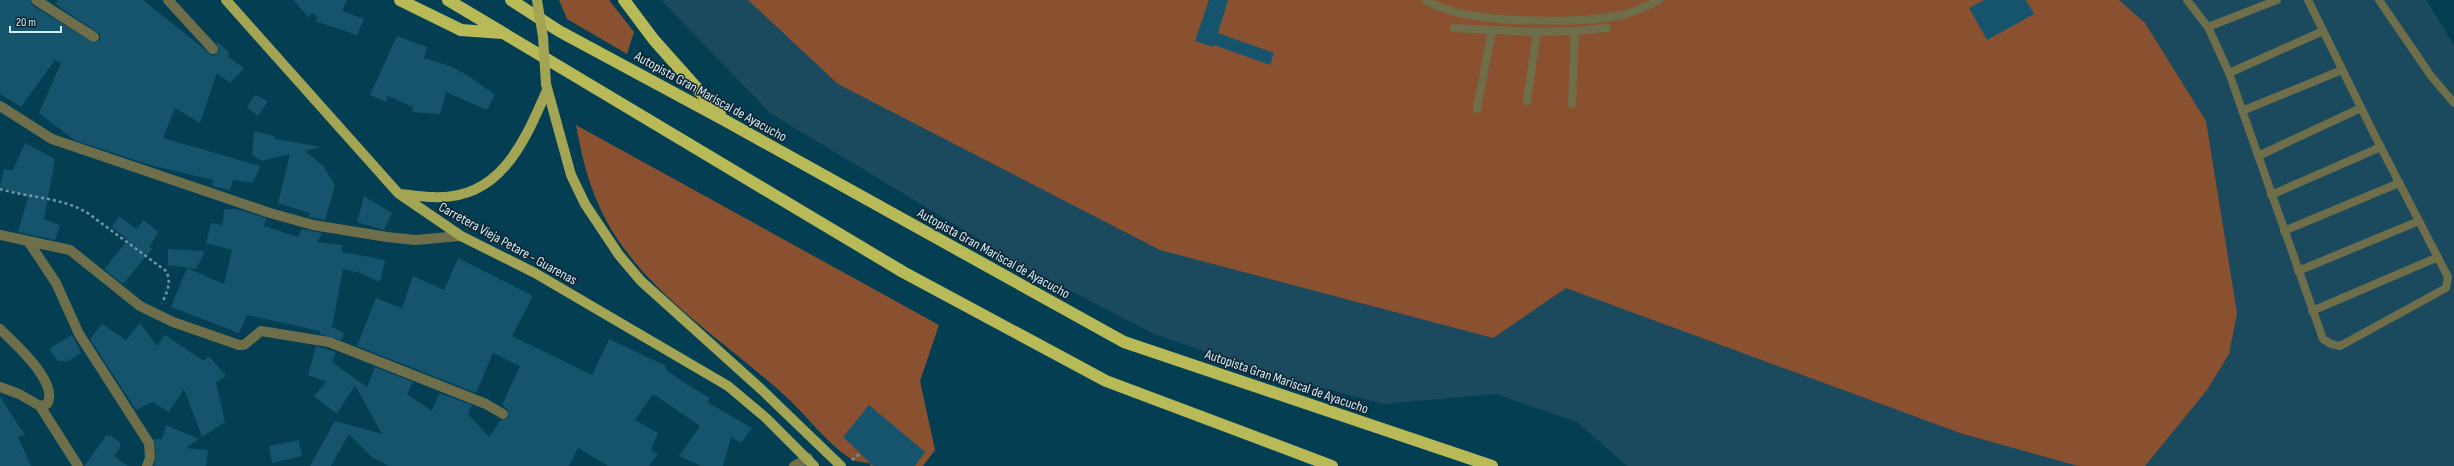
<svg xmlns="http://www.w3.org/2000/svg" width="2454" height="466" viewBox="0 0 2454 466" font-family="'Sofia Sans Condensed',sans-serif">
<rect width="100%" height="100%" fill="#033e53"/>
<path fill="#1b495d" d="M661,0H2426L2454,45V466H1627L1577,422L1496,394L1383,404L1256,370L1152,333L1023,266L770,113Z"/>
<path fill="#8a5131" d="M559,0H609L634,32L627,54L567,19Z
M748,0H2119L2145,23L2206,121L2237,313L2229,354L2207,390L2145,466H2078L1960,433L1566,288L1493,338L1160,250L838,84Z
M576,125L939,325L920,381L935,450L923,466H871L869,463C863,462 855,462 851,459C825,442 806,414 783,394C719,336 631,284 597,201C586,176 581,151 576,125Z"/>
<path fill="#16546d" d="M0,0H30L32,5L94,43L100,40V34L55,4L58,0H143L213,56L219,51L216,41L229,52L228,57L244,68L230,83L217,73L200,123L175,108L163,138L260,166L253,183L233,180L230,190L212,186L213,180L150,165L74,140L39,113L61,63L55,60L21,107L0,94Z
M293,0H347L342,11L364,19L357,35L315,21L318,18L313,13L308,17Z
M1209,0H1228L1218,33L1274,53L1270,65L1214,45L1213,47L1195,41Z
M1984,0H2026L2034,14L1987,40L1969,8Z
M397,36L427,47L424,58L450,66L469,76L495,95L487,110L446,92L440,114L412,112L413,107L388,96L386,102L370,95Z
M255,95L268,101L258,116L247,107Z
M254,131L274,136L276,139L321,147L305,151L323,166L335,185L325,220L308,217L310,213L278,203L290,154L262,161L252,155Z
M25,143L55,159L44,219L60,225L55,240L18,232L28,197L0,187L4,169L13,170Z
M364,196L392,213L384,230L357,222Z
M224,209H237L266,218L264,226L298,237L302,229L322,233L317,242L342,245V252L385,260L380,282L360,273L343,269L332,327L344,333L341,340L320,334V331L247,315L239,333L171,307L187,268L224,284L232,250L206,243L211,223L223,225Z
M119,216L136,229L144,220L158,232L149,248H153L123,284L104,269L128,240L112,227Z
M168,249L205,251L196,269L168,265Z
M458,258L533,296L512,336L592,375L609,339L666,366L665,369L683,382L710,398L707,402L752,428L741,443L731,437L723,466H701L679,456L700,426L653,394L635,420L658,433L651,450L658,454L649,466H608L578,448L569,466H389L373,458L349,434L331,466H310L335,421L382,434L355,385L337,414L314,396L326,382L308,375L316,346L336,352L332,362L367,387L375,367L413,382L407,394L432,411L439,393L472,405L468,414L489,437L501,420L508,418V410L502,405L520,366L493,353L476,393L357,346L376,298L402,308L413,276L444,290Z
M140,323L157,346L165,335L204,361L209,356L226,376L216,382L225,422L202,437L184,389L169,412L153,402L136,410L90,339L102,324L126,340Z
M72,335L81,353L68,361H58L49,349Z
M0,397L25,435L18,437L31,466H0Z
M869,405L925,452L915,466H873L843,437Z
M166,425L199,439L186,448L208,450L206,466H154L156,458L154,439H162Z
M106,436H112L120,443V448L114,456L128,466H84Z
M299,440L302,456L272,463L269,446Z"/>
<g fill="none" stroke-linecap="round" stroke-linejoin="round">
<path stroke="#6f99aa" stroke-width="2.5" stroke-dasharray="3 3" stroke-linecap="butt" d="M0,189C29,198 63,197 89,214L166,271C172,282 167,292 162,303
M852,460L860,454"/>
<path stroke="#6e6f4a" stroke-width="8" d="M1426,0C1462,25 1580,24 1622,15C1635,12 1647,6 1659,0
M2187,0L2208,27L2229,73L2323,339L2331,344L2340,346L2446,288L2448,277L2375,136L2308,0
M2379,0L2431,76L2454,103
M2208,27L2277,0
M1454,28L1492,30L1477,109
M1492,30L1537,32L1527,101
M1575,31L1607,28
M1537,32L1575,31L1572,104
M2229,73L2323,31
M2242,111L2342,70
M2258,156L2361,108
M2271,195L2381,147
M2284,231L2399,183
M2298,271L2419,221
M2312,311L2438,257"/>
<path stroke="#6e6f4a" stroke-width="10" d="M36,0L94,37
M168,0L213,49
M0,106L52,139L270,213L313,225L387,237L415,240L461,236
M0,235L70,250L140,306L173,322L239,345H244L261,331L329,342L486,404L503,414
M28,241L56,283L79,334L149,443L150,458L147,466
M0,329C14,343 60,383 47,404L40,406
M0,387L19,394L40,406L78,466
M794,466L808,458"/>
<path stroke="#a3a454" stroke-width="10" d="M226,0L398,193L461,236L535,273L728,386L766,418L814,466
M546,84L571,175L585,204L619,255L641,281L762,390L841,466
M400,194C411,195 422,197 433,197C501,201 525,140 547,90"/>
<path stroke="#b8b957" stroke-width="12" d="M400,0L461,30L502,33
M448,0L903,272L1106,381L1332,466
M511,0L559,31L726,121L1124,342L1492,466
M624,0L654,40L720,114"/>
<path stroke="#a3a454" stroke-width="10" d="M537,0L543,37L546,84"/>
</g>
<g text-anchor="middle" stroke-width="3" stroke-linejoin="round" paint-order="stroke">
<g font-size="14" fill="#d2ecf9" stroke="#0d222c">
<text transform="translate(711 96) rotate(29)" y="5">Autopista Gran Mariscal de Ayacucho</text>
<text transform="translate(508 243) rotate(29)" y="5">Carretera Vieja Petare - Guarenas</text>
<text transform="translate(994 253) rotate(29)" y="5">Autopista Gran Mariscal de Ayacucho</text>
<text transform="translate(1287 381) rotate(19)" y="5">Autopista Gran Mariscal de Ayacucho</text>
</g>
</g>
<path d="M10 26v6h51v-6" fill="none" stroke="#d2ecf9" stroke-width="2"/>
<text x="16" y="26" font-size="12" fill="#d2ecf9" stroke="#0d222c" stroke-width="3" paint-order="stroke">20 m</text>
</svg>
